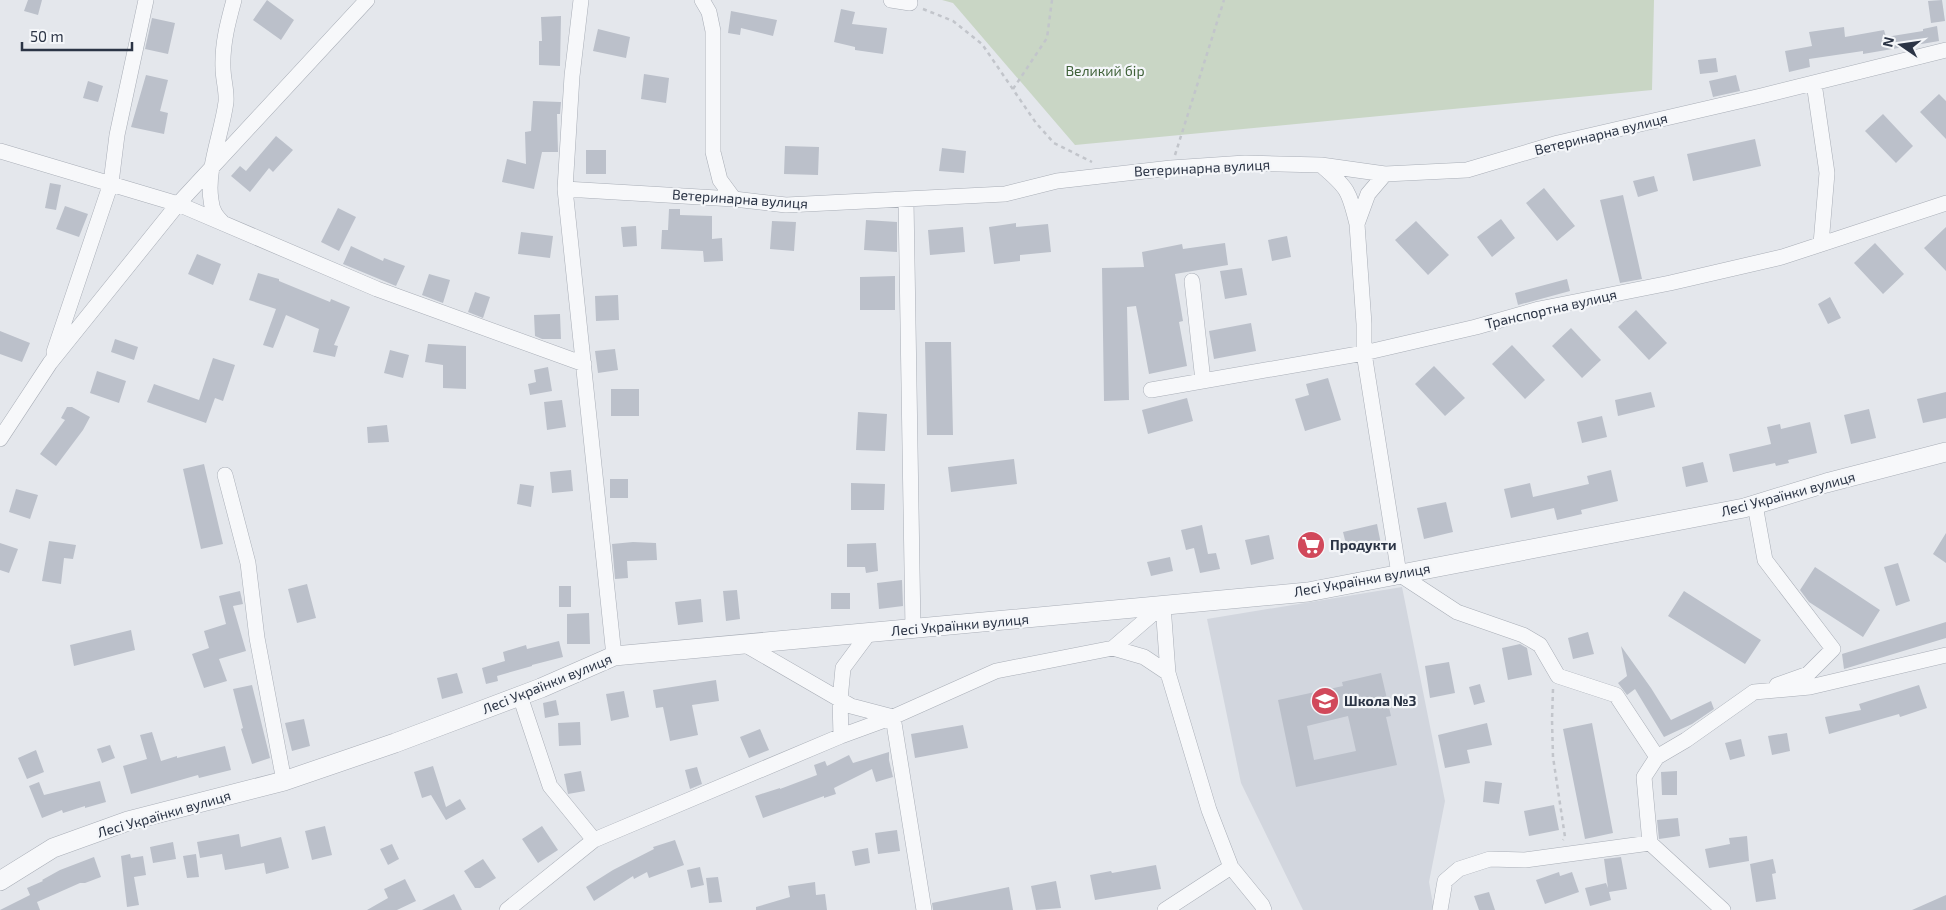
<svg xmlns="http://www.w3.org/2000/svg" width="1946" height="910" viewBox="0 0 1946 910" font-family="'Exo 2',sans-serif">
<rect width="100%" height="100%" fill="#e4e7ec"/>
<path fill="#d2d6de" d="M1402,587L1445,801L1429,882L1434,910H1303L1241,783L1207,619Z"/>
<path fill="#c9d6c5" d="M942,0H1654L1652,90L1075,145L953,3Z"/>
<path fill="#bbc0ca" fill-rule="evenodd" d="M28,0H42L38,15L24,11Z
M267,0L294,20L281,40L253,20Z
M1942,0L1945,21L1931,23L1928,1Z
M841,9L855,12L852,24L887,28L883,54L855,50V47L834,42Z
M731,11L777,20L773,36L741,28L740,35L728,33Z
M561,16L560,66L539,65V41H542L541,17Z
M152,18L175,23L168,54L145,49Z
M1937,26L1939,41L1863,54V51L1809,59L1810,67L1789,72L1785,51L1812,46L1809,32L1844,27L1845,37L1884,30L1886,37L1923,31V29Z
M598,29L630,37L626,58L593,51Z
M1716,58L1718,72L1700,74L1698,60Z
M644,74L669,78L666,103L641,99Z
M146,75L168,80L160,111L168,113L164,134L131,127Z
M1736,75L1740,91L1713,97L1709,81Z
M88,81L103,86L98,102L83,98Z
M1939,94L1946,101V139L1920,112Z
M533,101L561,102L560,114H557L558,152H542L534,189L502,182L507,159L526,164L525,132L531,131Z
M1883,114L1913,146L1896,163L1865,131Z
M276,136L293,150L273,172L269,168L250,192L231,176L240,166L246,171Z
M1755,139L1761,166L1693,181L1687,154Z
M785,146L819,147L818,175L784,174Z
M942,148L966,151L964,173L939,171Z
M586,150H606V174H586Z
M1654,176L1658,191L1638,197L1633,181Z
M50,183L61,185L56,210L45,208Z
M1544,188L1575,226L1557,241L1526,203Z
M1623,195L1642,279L1620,283L1600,200Z
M65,206L88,214L79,237L56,229Z
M338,208L356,217L339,251L321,242Z
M669,209H680V215L712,216V239L722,238L723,261L704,262L703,251L661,249L662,230H668Z
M1501,219L1515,238L1492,257L1477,237Z
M866,220L897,222V252L864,250Z
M772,221L796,222L794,251L770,249Z
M1416,221L1449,255L1428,275L1395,240Z
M1016,223V227L1048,224L1051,252L1020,255V261L994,264L989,227Z
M636,226L637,246L623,247L621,227Z
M963,227L965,252L930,255L928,230Z
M1946,227V271L1924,248Z
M521,232L553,236L550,258L518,254Z
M1287,236L1291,257L1272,261L1268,240Z
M1225,243L1228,265L1175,274L1183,321L1179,322L1187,366L1149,374L1136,306L1127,307L1129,400L1104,401L1102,268L1144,267L1142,252L1182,244L1183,249Z
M1875,243L1904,274L1883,294L1854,263Z
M351,246L383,261L384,258L405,266L396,286L343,264Z
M197,254L221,264L213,285L188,274Z
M1242,268L1247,295L1225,299L1220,271Z
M258,273L279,279V281L330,302L331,299L350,307L334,345L338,346L335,357L313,352L319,329L286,315L273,348L263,345L276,309L249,300Z
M429,274L450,280L443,303L422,295Z
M895,276V310H860V277Z
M1567,279L1570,291L1518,305L1515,293Z
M475,292L490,297L483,318L468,312Z
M618,295L619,320L596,321L595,296Z
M1830,297L1841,318L1828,324L1818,304Z
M1636,310L1667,343L1649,360L1618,327Z
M560,314L561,339H542L535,336L534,315Z
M1251,323L1256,351L1214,359L1209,331Z
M1571,328L1601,360L1582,378L1552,346Z
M0,331L30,343L22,362L0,354Z
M115,339L138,347L134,360L111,352Z
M925,342H951L953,435H927Z
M428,344L466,346V389L443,388V365L425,362Z
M1512,345L1545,380L1525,399L1492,364Z
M615,349L618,370L598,373L595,351Z
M390,350L409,355L403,378L384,373Z
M213,358L235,365L223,401L215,398L206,423L147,402L154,384L199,400Z
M1434,366L1465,398L1445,416L1415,384Z
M548,367L552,391L530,395L528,384L536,382L534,370Z
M97,371L126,381L119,403L90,393Z
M1328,378L1341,420L1305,431L1295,399L1309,395L1306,384Z
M611,389H639V416H611Z
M1651,392L1655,407L1618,416L1615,400Z
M1946,392V418L1923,423L1917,399Z
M1187,398L1193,421L1148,434L1142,410Z
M562,400L566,427L547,430L544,402Z
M67,407H72L90,417L83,430L56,466L40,454L65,420L61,418Z
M1869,409L1876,438L1851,444L1844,415Z
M858,412L887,414L885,451L856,450Z
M1602,416L1607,437L1582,443L1577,422Z
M1810,422L1817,453L1788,460L1789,463L1776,466L1775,463L1733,472L1729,454L1771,444L1767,427L1780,424L1781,429Z
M387,425L389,442L368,443L367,427Z
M1014,459L1017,484L951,492L948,467Z
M1703,462L1708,482L1686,487L1682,467Z
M204,464L223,544L201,549L183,469Z
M571,470L573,491L552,493L550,472Z
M1611,470L1618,501L1581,510L1582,514L1557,520L1554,508L1511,518L1504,489L1530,483L1533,497L1589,484L1587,476Z
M610,479H628V498H610Z
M851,483L885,484L884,510H851Z
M520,484L534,486L531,507L517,504Z
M16,489L38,495L30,519L9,512Z
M1446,502L1453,532L1424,539L1417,508Z
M1377,524L1381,544L1348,552L1343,532Z
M1202,525L1208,554L1216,553L1220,569L1200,573L1194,548L1186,550L1181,530Z
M1317,531L1322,555L1306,559L1300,535Z
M1946,533V563L1933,554Z
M1269,535L1274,559L1251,565L1245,540Z
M49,541L76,545L73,559L64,558L61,584L42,581Z
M633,542L656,543L657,560L627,561L628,578L615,579L612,544Z
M0,543L18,549L9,573L0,570Z
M876,543L878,571L866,573L865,567H847V544Z
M1170,557L1173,571L1151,576L1147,562Z
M1898,563L1910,601L1896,606L1884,567Z
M1815,567L1880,610L1863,637L1809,602L1800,590Z
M902,580L903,606L879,609L877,583Z
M307,584L316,618L297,623L288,589Z
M559,586H571V607H559Z
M737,590L740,619L726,621L723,591Z
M240,591L243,604L233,606L246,651L219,659L227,681L204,688L192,654L209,648L204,631L226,624L219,596Z
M1684,591L1761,640L1745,664L1668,616Z
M831,593H850V609H831Z
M701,599L703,622L678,625L675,602Z
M589,613L590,644H567V614Z
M1946,622V638L1844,669L1842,654Z
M131,630L135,650L74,666L70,645Z
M1588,632L1594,654L1573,659L1568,638Z
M559,641L563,657L532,665V666L497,676L498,681L486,684L482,668L505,661L503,652L526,645L527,649Z
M1520,644L1527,648L1532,675L1508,680L1502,648Z
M1621,646L1651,688L1671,720L1711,701L1714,709L1692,724L1664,737L1635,689L1627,695L1618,683L1627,676Z
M1449,662L1455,693L1430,698L1425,666Z
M457,673L463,693L442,699L437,678Z
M1381,673L1391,716L1386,717L1397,765L1296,787L1278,700L1343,686L1342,682ZM1348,716L1356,751L1314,760L1307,726Z
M716,680L719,701L692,705L698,735L670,741L663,707L656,708L653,690Z
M1480,684L1485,702L1474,705L1469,687Z
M252,685L270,758L252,764L241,729L243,728L233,689Z
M1919,685L1927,708L1900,717L1899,714L1829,734L1825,717L1861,710L1859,704Z
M624,691L629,717L611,721L606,694Z
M556,700L559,715L545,718L543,703Z
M304,719L310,746L292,751L285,723Z
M580,722L581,745L559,746L558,723Z
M1487,723L1492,745L1467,750L1470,763L1445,768L1438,735Z
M1592,723L1613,833L1585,839L1563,729Z
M963,725L968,748L915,758L911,734Z
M760,729L769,750L749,758L740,737Z
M152,732L161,761L177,756V758L225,746L231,770L199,778L198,775L131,794L123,766L147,759L140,735Z
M1787,733L1790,751L1772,755L1768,736Z
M1741,739L1745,756L1730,760L1725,743Z
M110,745L115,758L102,763L97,749Z
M36,750L44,772L27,779L18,758Z
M889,752V760L893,777L876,782L872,769L834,788L836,794L824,798V796L763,818L755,796L780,788V789L817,775L814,765L825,761L827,766L849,755L853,763Z
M433,766L446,807L460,799L466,809L446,820L431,795L422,798L414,772Z
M697,767L702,784L690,789L685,770Z
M581,771L585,791L568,794L564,774Z
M1677,771V795H1662L1661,772Z
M100,781L106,802L85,808V806L63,813L62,810L42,818L29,786L39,782L44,795Z
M1485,781L1502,783L1499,804L1483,802Z
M1554,805L1559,830L1529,836L1524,811Z
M1678,818L1680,836L1659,839L1657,820Z
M325,826L332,855L312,860L305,831Z
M542,826L558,850L538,863L522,839Z
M897,830L900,851L878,854L875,833Z
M239,834L241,847L281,837L289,868L266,874L264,863L225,870L222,854L200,858L197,842Z
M1747,836L1749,861L1709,868L1705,849L1730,844L1729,838Z
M675,840L684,865L649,878L647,872L634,879L633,876L594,901L586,887L613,870L654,849L653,847Z
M173,842L176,859L153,863L150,847Z
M392,844L399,859L388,865L380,849Z
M868,848L870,863L855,866L852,851Z
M130,854L131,858L143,856L146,875L134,877L139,905L127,907L121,856Z
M196,854L199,877L187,878L183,856Z
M94,857L101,877L85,883H80L37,902L40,910H0L30,895L27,888L43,881L42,880L60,870Z
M1621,857L1627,889L1609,892L1611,900L1590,906L1585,888L1606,883L1608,888L1604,859Z
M483,859L496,878L480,888H475L464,871Z
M1773,859L1776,873L1772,874L1776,899L1756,902L1750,864Z
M1156,865L1161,889L1095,900L1090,875L1111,871L1112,873Z
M700,867L704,885L691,888L687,870Z
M1559,872L1560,876L1572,872L1579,892L1545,904L1536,880Z
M718,877L722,902L709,903L706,878Z
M405,879L416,901L397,910H367L388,898L384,889Z
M1056,881L1061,908L1036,910L1031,886Z
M815,882L816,895L825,894L827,910H756V907L790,897L788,886Z
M1009,887L1013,910H933L932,903Z
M1489,892L1495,910H1479L1474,896Z
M454,894L462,910H422Z
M1946,895V910H1912Z"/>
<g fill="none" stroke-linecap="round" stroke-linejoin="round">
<defs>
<path id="minor" d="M581,0L572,76L565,189L614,656
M702,0L709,12L713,31V152L720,180L734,199
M891,0L910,3
M1814,83L1827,173L1821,244
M0,151L178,204L377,289L584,364
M1322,166C1348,188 1349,191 1357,224
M1385,174L1368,194L1357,224L1364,324V353L1399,574L1457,612L1523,635L1540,645L1558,676L1616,695L1657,757
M565,189L734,199L786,205L1005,194L1057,181L1171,168L1245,163L1321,165L1385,174L1467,170L1558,143L1761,96L1946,50
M906,200L913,630
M223,223C216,216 212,211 211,200C206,170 222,133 226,102C227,91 223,79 223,68C222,44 228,22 234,0
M1192,281L1203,381
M54,352L111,183L117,135L146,0
M1151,390L1364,353L1476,327L1539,309L1670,283L1782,257L1946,203
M0,439L50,363L178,204L367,0
M225,475L248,563L257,638L284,781
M1755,505L1765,560L1833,649L1808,674L1777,685
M1163,605L1168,673L1209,810L1231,867L1262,905L1264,910
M744,644L851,706L893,717L924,910
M1113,648L1144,657L1168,673
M520,696L550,786L594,840
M841,736L840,700L843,668L869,633
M1650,843L1644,777L1657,757L1686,740L1754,692L1810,687L1946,655
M507,910L594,840L841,736L893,717L996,671L1113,648L1163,605
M1165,910L1231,867
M1440,910L1445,881L1459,869L1490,859L1525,860L1650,843L1723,910"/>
<path id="tertiary" d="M0,881L53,848L128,821L284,781L395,743L541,688L614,656L1308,592L1744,508L1826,483L1946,452"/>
</defs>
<use href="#minor" stroke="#a9aeb7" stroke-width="16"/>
<use href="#tertiary" stroke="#a9aeb7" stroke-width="20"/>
<path stroke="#c2c5cb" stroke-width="2.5" stroke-dasharray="4 4" stroke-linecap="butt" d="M923,9L953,21L982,44L1036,123L1054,143L1092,162
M1013,89L1047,38L1052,0
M1175,155L1224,0
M1553,689L1552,720L1553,757L1565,837L1563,840"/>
<use href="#minor" stroke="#f7f8fa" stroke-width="15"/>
<use href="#tertiary" stroke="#f7f8fa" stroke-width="19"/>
</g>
<defs>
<symbol id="supermarket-disc" viewBox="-11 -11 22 22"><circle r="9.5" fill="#d1495b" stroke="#f4f6f9"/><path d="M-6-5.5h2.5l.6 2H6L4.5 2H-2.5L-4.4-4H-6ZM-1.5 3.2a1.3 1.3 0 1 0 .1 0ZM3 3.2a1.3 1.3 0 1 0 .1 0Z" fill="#fff"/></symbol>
<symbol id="school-disc" viewBox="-11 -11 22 22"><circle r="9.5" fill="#d1495b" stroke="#f4f6f9"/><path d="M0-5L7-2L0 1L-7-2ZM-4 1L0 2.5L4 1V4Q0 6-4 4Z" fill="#fff"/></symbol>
</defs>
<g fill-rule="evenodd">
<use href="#supermarket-disc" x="1295" y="529" width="32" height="32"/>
<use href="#school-disc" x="1309" y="685" width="32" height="32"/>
</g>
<g text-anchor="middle" stroke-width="4.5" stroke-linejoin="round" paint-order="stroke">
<g font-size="14" fill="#3f6138" stroke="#f4f6f9">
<text x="1105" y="76">Великий бір</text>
</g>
<g font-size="14" fill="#2b3445" stroke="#f4f6f9">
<text transform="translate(1601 134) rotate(-14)" y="5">Ветеринарна вулиця</text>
<text transform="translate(1202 168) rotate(-3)" y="5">Ветеринарна вулиця</text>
<text transform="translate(740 199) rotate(4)" y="5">Ветеринарна вулиця</text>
<text transform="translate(1551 309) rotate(-13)" y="5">Транспортна вулиця</text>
<text transform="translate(1788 494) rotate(-15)" y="5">Лесі Українки вулиця</text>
<text transform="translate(1362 580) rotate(-10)" y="5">Лесі Українки вулиця</text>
<text transform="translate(960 625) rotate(-5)" y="5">Лесі Українки вулиця</text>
<text transform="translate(547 684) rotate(-22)" y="5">Лесі Українки вулиця</text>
<text transform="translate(164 814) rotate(-16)" y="5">Лесі Українки вулиця</text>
</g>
<g font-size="14" font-weight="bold" fill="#2b3445" stroke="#f4f6f9" text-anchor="start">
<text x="1330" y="550">Продукти</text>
<text x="1344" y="706">Школа №3</text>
</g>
</g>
<g transform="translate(1901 45) rotate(283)" stroke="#f4f6f9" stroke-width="4" paint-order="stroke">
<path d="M0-4L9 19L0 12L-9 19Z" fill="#2b3445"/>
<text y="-8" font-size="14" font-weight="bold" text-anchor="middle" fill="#2b3445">N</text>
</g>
<path d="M22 42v8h110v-8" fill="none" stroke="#2b3445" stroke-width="2.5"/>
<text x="30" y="42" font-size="15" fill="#2b3445" stroke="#f4f6f9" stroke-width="4" paint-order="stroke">50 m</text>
</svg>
